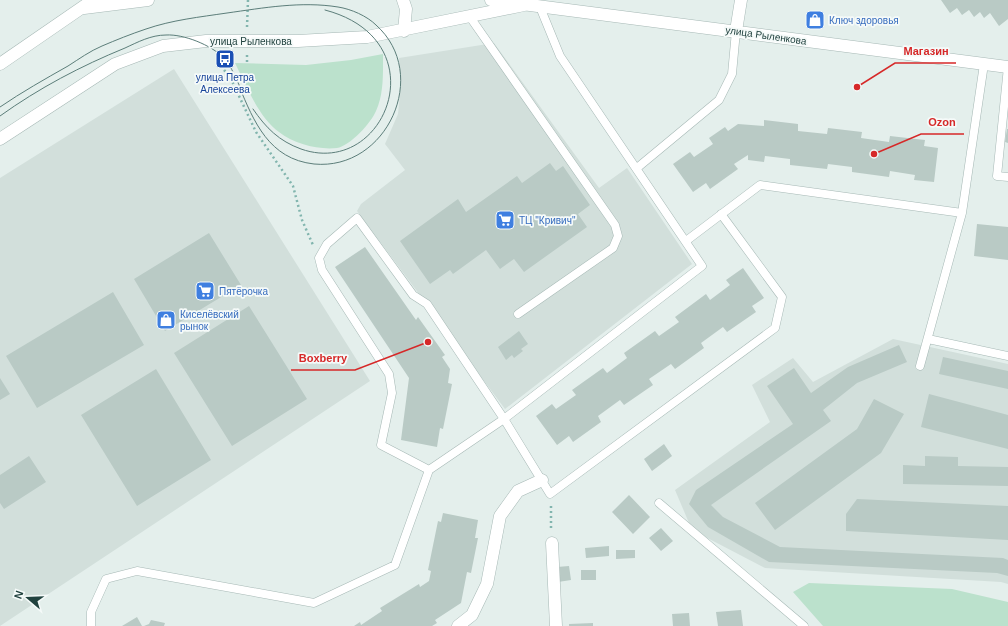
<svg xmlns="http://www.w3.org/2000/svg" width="1008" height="626" viewBox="0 0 1008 626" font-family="Arial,sans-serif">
<rect width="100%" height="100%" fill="#e4efec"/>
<path fill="#d2dfdb" d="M494,43L599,188L627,168L692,264L505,409L357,211L361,204L405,170L385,144L398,114L401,84L399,58Z
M174,69L370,381L0,626V178Z
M893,339L1008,364V584L1001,582L765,568L692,530L675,490L770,422L752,385L793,358L813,382Z"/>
<path fill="#bbe1cc" d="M383,54C383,72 384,94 376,111C371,123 350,146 337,148C318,150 294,144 279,132C259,118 246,85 235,63L306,65L351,60Z
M809,583L952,589L1008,602V626H823L793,592Z"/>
<path fill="#b9cac5" d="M941,0H1008V19L999,26L990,13L984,18L980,12L974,17L969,10L962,15L957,8L950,13Z
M764,120L798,124V131L827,134L828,128L862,132L861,138L889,142L890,136L925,140L924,146L938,148L934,182L914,180L915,175L890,171L889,177L852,172V167L828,164L827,169L790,165V159L765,156L764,162L748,160V155L734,164L738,169L710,189L706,183L693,192L673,164L690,152L694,157L713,144L709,138L725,127L728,131L738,124L764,126Z
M1007,129H1008V143L1005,142Z
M550,163L556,171L563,166L590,205L578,214L587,227L524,272L514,259L500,269L486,250L453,274L450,270L430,284L400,241L458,199L466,212L517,176L522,183Z
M977,224L1008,227V260L974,256Z
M209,233L241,285L165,331L134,279Z
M365,247L416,320L418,317L445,355L442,357L450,369L448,383L452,384L443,429L440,428L437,447L401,440L409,378L335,267Z
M743,268L764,298L752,306L756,312L727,332L723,327L701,343L704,348L675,369L671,364L649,379L653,385L624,405L620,400L598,416L601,422L573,442L569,436L557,445L536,416L552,404L556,409L576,395L572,390L603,368L607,373L627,358L624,353L655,331L659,336L679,322L675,317L706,294L710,300L730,285L726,280Z
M113,292L144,345L37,408L6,356Z
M249,306L307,399L232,446L174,353Z
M519,331L528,344L521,349L523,351L514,358L512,355L506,360L498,347Z
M899,345L907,362L857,383L823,410L831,421L711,505L723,517L780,547L1003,558L1008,560V576L997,573L769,562L708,527L689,504L696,490L793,424L767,386L794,368L811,393L848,367Z
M943,357L1008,371V389L939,374Z
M156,369L211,460L137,506L81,415Z
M0,378L10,394L0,400Z
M929,394L1008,415V449L921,427Z
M874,399L904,414L881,453L775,530L755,503L857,429Z
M664,444L672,456L652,471L644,459Z
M29,456L46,482L4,509L0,503V475Z
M925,456L958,457V466L1008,467V486L903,484V465L925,466Z
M629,495L650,517L633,534L612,512Z
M857,499L1008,506V540L846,531V514Z
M443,513L478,520L475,538H478L471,573L467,572L461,603L435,620L437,623L432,626H354L360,622L361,625L382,611L380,608L419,584L420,587L429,581L431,571L428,570L438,521L441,522Z
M661,528L673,541L661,551L649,538Z
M609,546V556L586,558L585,548Z
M616,550H635V558L616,559Z
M569,566L571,580L558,582L557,567Z
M581,570H596V580H581Z
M741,610L743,626H718L716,612Z
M689,613L690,626H673L672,614Z
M137,617L142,626H122Z
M151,620L165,623L164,626H144L149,624Z
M593,623V626H569V624Z"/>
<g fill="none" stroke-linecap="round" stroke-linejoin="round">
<defs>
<path id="service" d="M470,17L615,225L618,236L613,248L518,314
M1008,67L997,176L1008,177
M637,168L719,100L732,74L736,31
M686,241L760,185L962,213
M928,339L1008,356
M920,366L962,213L984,64
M429,470L381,445L392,393L389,374L322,270L319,258L327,244L357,218L413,295L427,304L504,419L550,494L775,328L782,297L721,214
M659,503L804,626
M91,626V612L106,579L137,571L314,603L395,565L429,470L504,419L702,266L560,56L540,7"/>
<path id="minor" d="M552,543L556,626
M458,626L472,615L487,584L500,516L518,491L542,480"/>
<path id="tertiary" d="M403,0L406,9L404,31
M491,0L1008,67
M84,8L148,0
M736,31L741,0
M0,64L93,0
M0,139L115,64L163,46L206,41H298L367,37L524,5"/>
</defs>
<use href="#service" stroke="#a6b8b5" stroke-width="9"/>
<use href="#minor" stroke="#a6b8b5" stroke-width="13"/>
<use href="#tertiary" stroke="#a6b8b5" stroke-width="13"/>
<path stroke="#82b5ae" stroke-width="2.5" stroke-dasharray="2 3" stroke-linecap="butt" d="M247,27L248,0
M218,62L231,79L256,132L293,186L302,220L313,245
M247,62V54
M551,506V529"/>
<use href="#service" stroke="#fff" stroke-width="8"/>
<use href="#minor" stroke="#fff" stroke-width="12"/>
<use href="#tertiary" stroke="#fff" stroke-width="12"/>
<path stroke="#5c7e7a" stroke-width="1" d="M0,107C22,92 45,79 68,66C79,59 90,51 102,46C116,40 131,34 146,29C172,20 200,17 227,13C263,8 301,1 338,7C351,9 367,16 376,25C431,74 387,171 314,164C269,159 254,122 239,86
M253,109C266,128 279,141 301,149C386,179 440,40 325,10
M0,116C39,88 81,66 125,48C138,42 151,35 166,35C184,34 211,45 224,58C232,66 236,81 242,90"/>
</g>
<defs>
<symbol id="shop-square" viewBox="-11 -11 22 22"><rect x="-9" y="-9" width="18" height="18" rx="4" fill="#3f7fe0" stroke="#f5faf9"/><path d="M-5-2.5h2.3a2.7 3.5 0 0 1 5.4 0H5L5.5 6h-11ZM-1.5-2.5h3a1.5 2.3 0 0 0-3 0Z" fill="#fff"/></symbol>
<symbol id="bus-square" viewBox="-11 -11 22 22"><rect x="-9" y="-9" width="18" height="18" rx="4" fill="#1a4fb4" stroke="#f5faf9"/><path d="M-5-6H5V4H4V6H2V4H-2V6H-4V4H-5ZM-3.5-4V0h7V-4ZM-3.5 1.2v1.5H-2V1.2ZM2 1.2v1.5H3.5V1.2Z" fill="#fff"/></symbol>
<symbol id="supermarket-square" viewBox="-11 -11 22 22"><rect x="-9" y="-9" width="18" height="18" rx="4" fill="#3f7fe0" stroke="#f5faf9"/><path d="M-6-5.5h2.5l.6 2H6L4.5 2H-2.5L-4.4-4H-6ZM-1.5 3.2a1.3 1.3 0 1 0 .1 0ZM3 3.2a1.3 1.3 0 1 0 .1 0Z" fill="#fff"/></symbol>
</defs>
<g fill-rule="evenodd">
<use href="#shop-square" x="804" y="9" width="22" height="22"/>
<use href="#bus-square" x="214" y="48" width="22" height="22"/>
<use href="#supermarket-square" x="494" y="209" width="22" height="22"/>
<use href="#supermarket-square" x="194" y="280" width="22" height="22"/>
<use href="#shop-square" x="155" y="309" width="22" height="22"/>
</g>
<g text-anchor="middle" stroke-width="3.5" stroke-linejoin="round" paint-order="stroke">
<g font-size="10" fill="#366cbe" stroke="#f5faf9" text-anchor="start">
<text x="829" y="24">Ключ здоровья</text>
<text x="519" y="224">ТЦ "Кривич"</text>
<text x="219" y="295">Пятёрочка</text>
<text x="180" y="318">Киселёвский<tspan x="180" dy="12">рынок</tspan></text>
</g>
<g font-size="10" fill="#21423f" stroke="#f5faf9">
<text transform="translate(766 35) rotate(8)" y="4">улица Рыленкова</text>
<text x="251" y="45">улица Рыленкова</text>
</g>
<g font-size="10" fill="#164399" stroke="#f5faf9">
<text x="225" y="81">улица Петра<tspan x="225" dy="12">Алексеева</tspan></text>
</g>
</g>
<path fill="none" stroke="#d62828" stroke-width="1.5" d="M857 87L895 63H956M874 154L921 134H964M428 342L355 370H291"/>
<g fill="#d62828" stroke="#f5faf9" stroke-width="1.5">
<circle cx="857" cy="87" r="4"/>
<circle cx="874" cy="154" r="4"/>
<circle cx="428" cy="342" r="4"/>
</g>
<g font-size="11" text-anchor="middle" font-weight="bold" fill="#d62828" stroke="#f5faf9" stroke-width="3.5" stroke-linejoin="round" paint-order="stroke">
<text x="926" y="55">Магазин</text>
<text x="942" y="126">Ozon</text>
<text x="323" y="362">Boxberry</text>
</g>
<g transform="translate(28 598) rotate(289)" stroke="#f5faf9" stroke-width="3" paint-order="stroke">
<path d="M0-3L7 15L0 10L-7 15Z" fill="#21423f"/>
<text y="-6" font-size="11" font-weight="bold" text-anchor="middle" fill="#21423f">N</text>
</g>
</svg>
